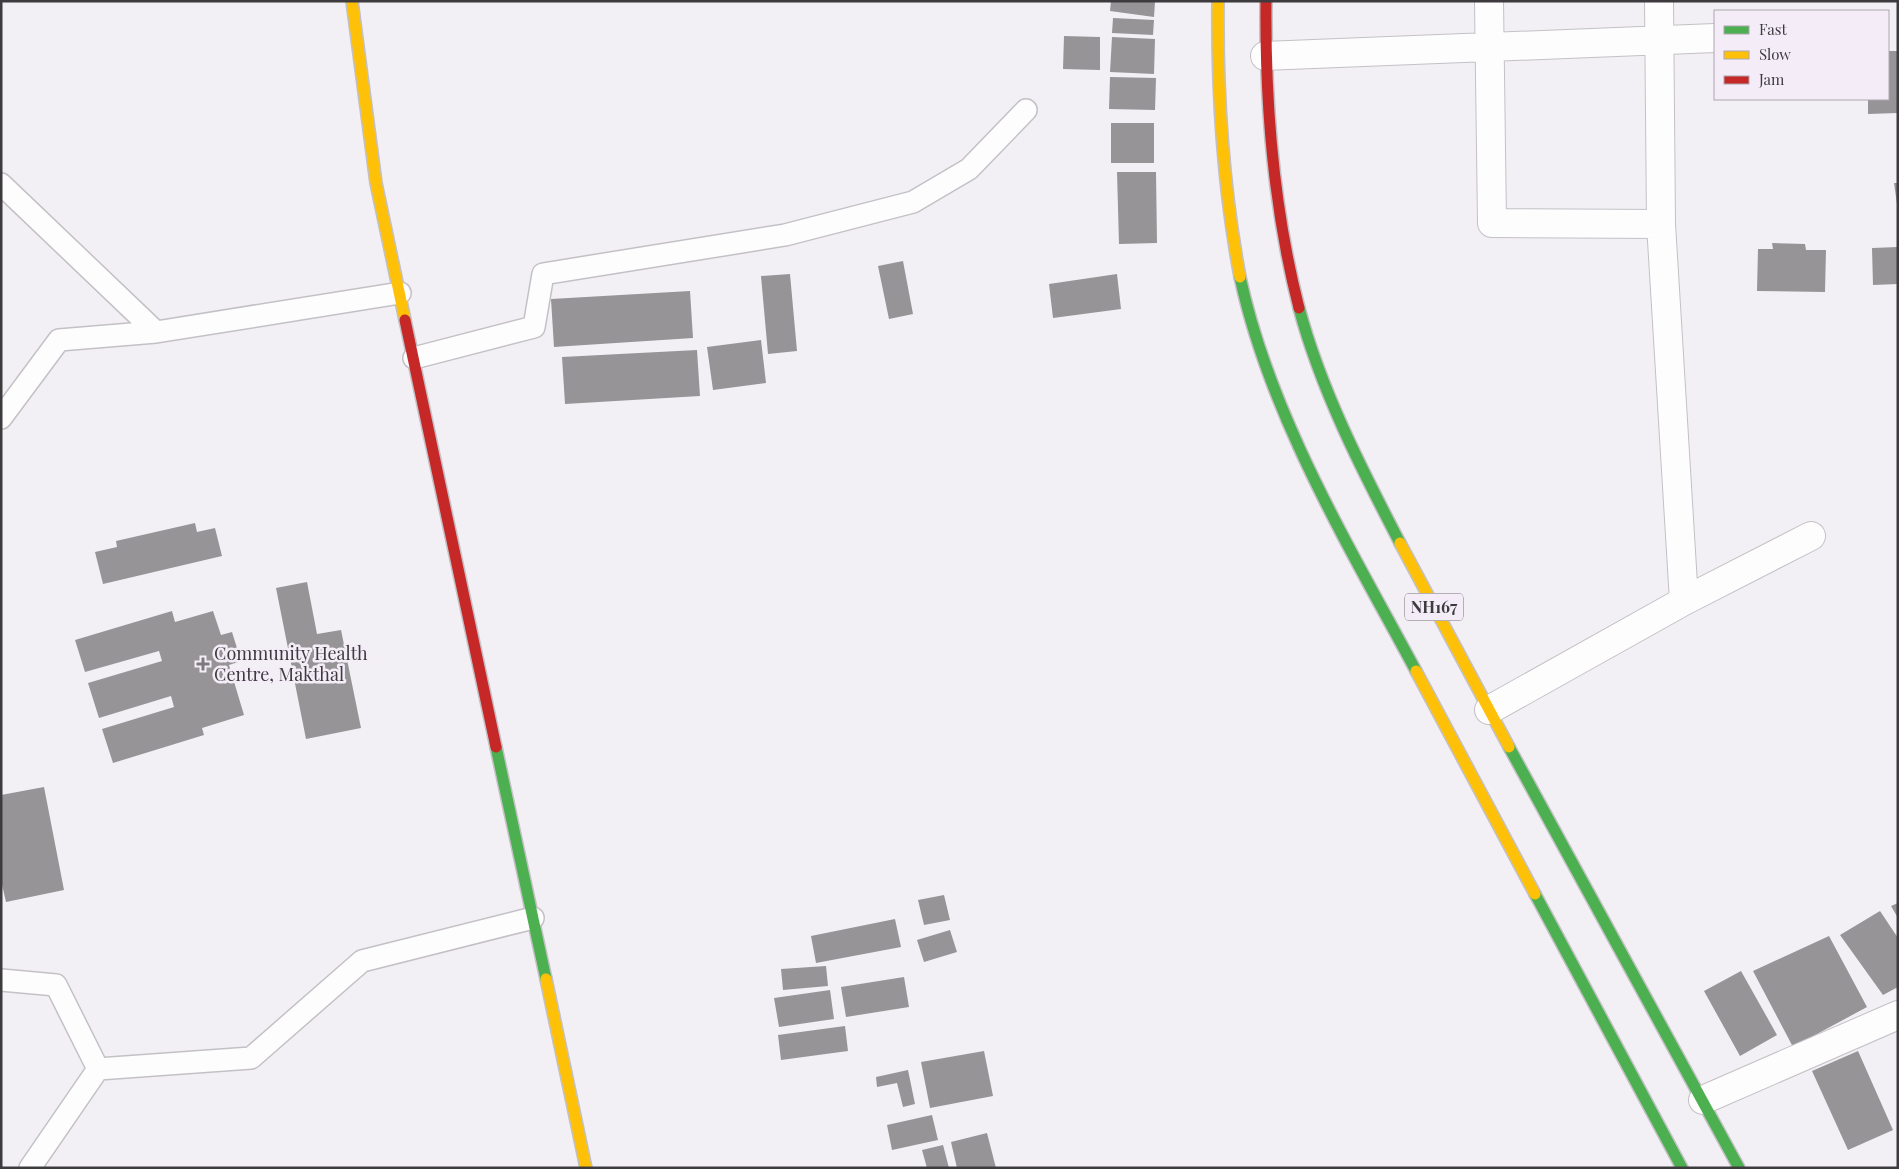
<svg xmlns="http://www.w3.org/2000/svg" width="1899" height="1169" viewBox="0 0 1899 1169" font-family="'Playfair Display',serif">
<rect width="100%" height="100%" fill="#f3f0f5"/>
<path fill="#969497" d="M1111,1L1155,2L1154,17L1110,11Z
M1113,18L1154,20L1153,35L1112,33Z
M1064,36L1100,37V70L1063,69Z
M1112,37L1155,39L1154,74L1110,72Z
M1888,51H1898V113L1868,114V99H1888Z
M1110,77L1156,78L1155,110L1109,109Z
M1111,123H1154V163H1111Z
M1117,172H1156L1157,243L1119,244Z
M1894,183H1898V204H1897Z
M1772,243L1805,244L1806,250H1826L1825,292L1757,291L1758,249H1773Z
M1898,247V284L1873,285L1872,248Z
M903,261L913,314L889,319L878,266Z
M790,274L797,351L768,354L761,276Z
M1117,274L1121,309L1053,318L1049,284Z
M690,291L693,338L554,347L551,299Z
M761,340L766,383L713,390L707,347Z
M697,350L700,396L565,404L562,357Z
M195,523L197,532L215,528L222,556L103,584L95,552L117,547L116,541Z
M307,582L317,634L341,630L361,728L306,739L276,588Z
M172,611L175,622L213,611L221,635L232,632L241,661L229,665L244,715L202,728L204,735L113,763L102,729L174,707L171,696L99,718L88,683L162,661L159,651L85,672L75,640Z
M44,787L64,890L6,902L1,880V795Z
M944,895L950,920L924,925L918,900Z
M1898,903V918L1891,906Z
M1880,911L1898,938V987L1883,995L1840,935Z
M895,919L901,947L816,963L811,936Z
M950,930L957,952L924,962L917,940Z
M1829,936L1867,1007L1793,1047L1753,971Z
M826,966L828,986L783,990L781,969Z
M1741,971L1777,1035L1740,1056L1704,991Z
M904,977L909,1007L846,1017L841,987Z
M830,990L834,1019L779,1027L774,998Z
M845,1026L848,1051L781,1060L778,1035Z
M984,1051L993,1096L930,1108L921,1062Z
M1858,1051L1893,1130L1848,1150L1812,1071Z
M908,1070L915,1104L903,1107L897,1083L877,1087L876,1077Z
M932,1115L938,1140L892,1150L887,1125Z
M987,1133L996,1168H957L951,1142Z
M943,1145L949,1168H927L922,1150Z"/>
<g fill="none" stroke-linecap="round" stroke-linejoin="round">
<defs>
<path id="lane" d="M1,184L156,332L400,293
M414,358L534,327L543,274L785,235L913,202L969,169L1026,110
M1,418L59,340L156,332
M1,980L56,985L98,1069
M30,1168L98,1069L251,1058L362,961L533,918"/>
<path id="street" d="M1489,1L1492,223L1661,224
M1659,1L1661,224L1684,601
M1265,56L1715,38
M1489,710L1684,601L1811,536
M1703,1100L1898,1015"/>
<path id="fast" d="M1240,277C1270,416 1349,546 1416,671
M1299,308C1321,390 1361,468 1400,543
M496,747L546,979
M1509,747L1739,1168
M1535,894L1682,1168"/>
<path id="slow" d="M352,1L376,183L405,320
M1218,1C1217,93 1223,186 1240,277
M1400,543L1509,747
M1416,671L1535,894
M546,979L586,1168"/>
<path id="jam" d="M1266,1C1265,105 1273,207 1299,308
M405,320L496,747"/>
</defs>
<use href="#lane" stroke="#c3c1c5" stroke-width="24"/>
<use href="#street" stroke="#c3c1c5" stroke-width="30"/>
<use href="#fast" stroke="#c3c1c5" stroke-width="14"/>
<use href="#slow" stroke="#c3c1c5" stroke-width="14"/>
<use href="#jam" stroke="#c3c1c5" stroke-width="14"/>
<use href="#lane" stroke="#fdfdfe" stroke-width="21"/>
<use href="#street" stroke="#fdfdfe" stroke-width="28"/>
<use href="#fast" stroke="#4caf50" stroke-width="11"/>
<use href="#slow" stroke="#ffc107" stroke-width="11"/>
<use href="#jam" stroke="#c62828" stroke-width="11"/>
</g>
<path fill="#7d7a7f" stroke="#f4edf8" stroke-width="2" d="M200.5 656.5h5v5h5v5h-5v5h-5v-5h-5v-5h5z"/>
<g text-anchor="middle" stroke-width="5" stroke-linejoin="round" paint-order="stroke">
<rect fill="#f4edf8" stroke="#757076" stroke-width="1" x="1405" y="593.5" width="58" height="27" rx="4"/>
<g font-size="16" font-weight="bold" fill="#3e3b3f">
<text x="1434" y="613">NH167</text>
</g>
<g font-size="18" fill="#3e3b3f" stroke="#f4edf8" text-anchor="start">
<text x="214" y="660">Community Health<tspan x="214" dy="21">Centre, Makthal</tspan></text>
</g>
</g>
<rect width="1899" height="1169" fill="none" stroke="#3e3b3f" stroke-width="5"/>
<rect x="1714" y="10" width="175" height="90" fill="#f4edf8" stroke="#aba6ae"/>
<rect x="1724" y="26" width="25" height="8" fill="#4caf50" stroke="#aba6ae"/>
<text x="1759" y="35" font-size="15" fill="#3e3b3f">Fast</text>
<rect x="1724" y="51" width="25" height="8" fill="#ffc107" stroke="#aba6ae"/>
<text x="1759" y="60" font-size="15" fill="#3e3b3f">Slow</text>
<rect x="1724" y="76" width="25" height="8" fill="#c62828" stroke="#aba6ae"/>
<text x="1759" y="85" font-size="15" fill="#3e3b3f">Jam</text>
</svg>
